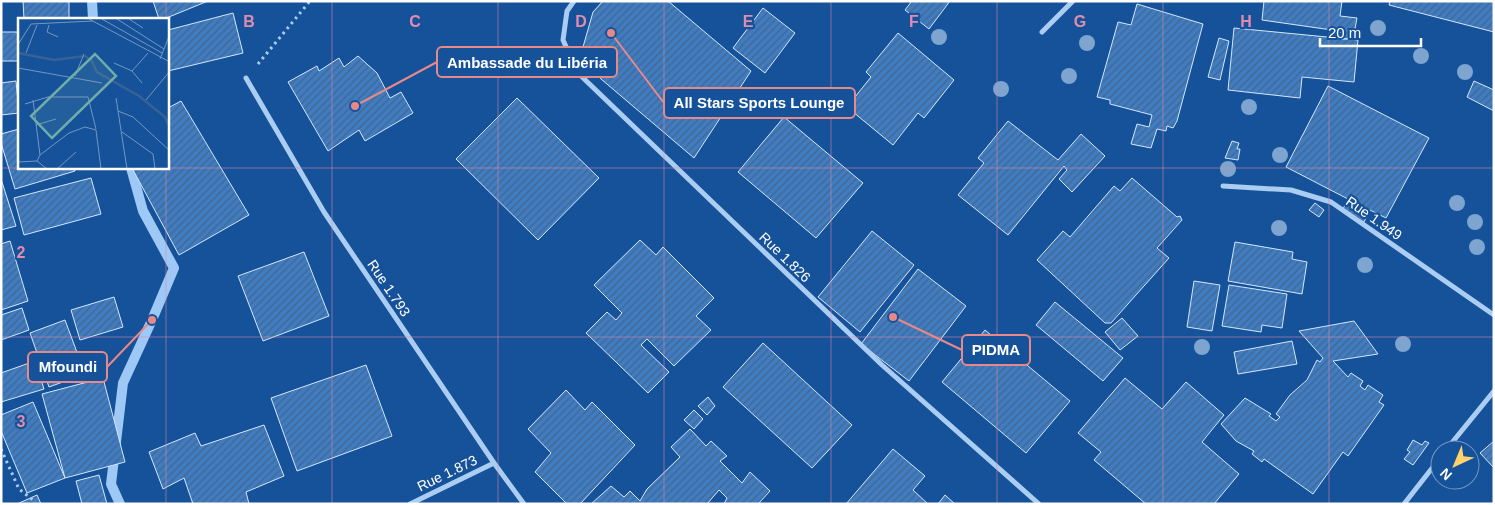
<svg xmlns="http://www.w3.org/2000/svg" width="1495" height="505" viewBox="0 0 1495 505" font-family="Helvetica,sans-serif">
<defs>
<pattern id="building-hatch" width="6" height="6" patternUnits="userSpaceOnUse" patternTransform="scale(1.25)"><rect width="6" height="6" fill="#3f7cc1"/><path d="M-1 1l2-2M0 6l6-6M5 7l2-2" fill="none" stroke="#45668c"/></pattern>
</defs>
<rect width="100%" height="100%" fill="#16529a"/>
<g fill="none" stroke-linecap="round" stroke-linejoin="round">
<path stroke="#9ec8f5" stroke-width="10" d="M92,1L93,19
M120,504L111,484L123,383L152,320L174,268L143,211L131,168"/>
</g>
<path fill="url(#building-hatch)" stroke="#d3e7fc" d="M23,1H69V19H24Z
M153,1H208L164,19H159Z
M603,1H668L751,71L694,158L601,79L590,62L583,47L593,12Z
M912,1H950L929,29L905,10Z
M1264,1H1342L1340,16L1357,18L1353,39H1341L1342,33L1332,30L1262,20Z
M1390,1H1494V32L1389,5Z
M1137,4L1203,24L1177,121L1173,128L1167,126L1166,131L1157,129L1151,148L1131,144L1137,124L1149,127L1152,115L1110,104V100L1097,97L1118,22L1131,25Z
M763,8L795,33L765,73L733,48Z
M233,13L243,53L168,71V30Z
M1234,28L1358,40L1354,82L1302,77L1300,98L1228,90Z
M1,32H19V61H1Z
M898,33L954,80L924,118L918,113L893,145L847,107L871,77L866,72Z
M1219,38L1229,41L1220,80L1208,77Z
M358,56L377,73L390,98L401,92L413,113L365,141L359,130L328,151L288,82L317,66L319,71L339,58L344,67Z
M16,81L19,113L1,115V83Z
M1474,81L1494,90V111L1467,97Z
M1328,86L1429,138L1386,218L1370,210L1364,222L1342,211L1348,199L1286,167Z
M517,98L599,178L538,240L456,159Z
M181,101L249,215L179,255L132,168H168V108Z
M784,117L863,183L816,238L738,172Z
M1008,121L1058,160L1081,134L1105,156L1072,192L1059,179L1067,170L1064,166L1008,235L958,195L984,163L978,158Z
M19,129V168H74L75,171L15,189L1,143V134Z
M1232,141L1239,143L1237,149H1240L1238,160L1225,158Z
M91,178L101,214L24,235L14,198Z
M1132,178L1177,217L1180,216L1182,220L1157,248L1169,258L1111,323H1105L1037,260L1063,231L1070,237L1114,186L1120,191Z
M1,179L16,226L1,230Z
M1315,203L1324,210L1319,217L1309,210Z
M872,231L914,265L860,332L818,297Z
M640,240L656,255L663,247L714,298L696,316L711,330L674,366L647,339L641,345L669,372L648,393L586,333L607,312L616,320L622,313L594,285Z
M10,241L28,301L1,310V244Z
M1235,242L1293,252L1292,259L1307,262L1302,294L1228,281Z
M304,252L329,316L263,341L238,276Z
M918,269L966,306L909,381L861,344Z
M1194,281L1220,285L1212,331L1187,327Z
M1229,285L1287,294L1282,328L1262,325L1261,332L1222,326Z
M114,297L123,327L80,340L71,310Z
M1055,302L1123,358L1103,381L1036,325Z
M22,308L29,330L1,340V315Z
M1122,318L1138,336L1120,350L1105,332Z
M65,320L85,374L49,387L30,333Z
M1354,321L1378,354L1333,361L1348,377L1351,373L1363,381L1360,386L1365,390L1368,385L1383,395L1379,402L1384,405L1348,456L1343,452L1313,494L1264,459L1262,462L1252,454L1254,451L1236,441L1221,424L1245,398L1271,414L1269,416L1276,421L1280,417L1276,414L1290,395L1307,380L1317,360L1320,362L1323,358L1299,331Z
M985,330L1070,401L1026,453L942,382Z
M1292,341L1297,364L1238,374L1234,352Z
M763,343L852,425L812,468L723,387Z
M35,361L44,389L1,402V373Z
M366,365L392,436L297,471L271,398Z
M103,378L125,462L65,478L42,394Z
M1125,378L1162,409L1186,382L1224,415L1202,442L1239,474L1214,504H1146L1094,460L1101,452L1078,433Z
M566,390L585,410L592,402L635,445L580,504H567L535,472L551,453L528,429Z
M708,397L715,406L707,415L698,406Z
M33,402L65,478L27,493L1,431V415Z
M694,410L703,419L694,429L684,420Z
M264,425L284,476L246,492L249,504H193L184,478L163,489L149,452L195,433L201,446Z
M690,429L706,446L711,441L727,456L720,461L742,483L750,472L770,491L758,504H724L727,498L719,490L707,504H591L611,486L624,497L630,491L640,501L647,489L680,457L671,447Z
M1413,440L1422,445L1425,441L1429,443L1413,465L1404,459L1410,452L1407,450Z
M1494,441V468L1480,453Z
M893,449L925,476L913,490L928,504H846Z
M99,475L107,504H82L76,481Z
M37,495L41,504H17Z
M945,495L955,504H938Z"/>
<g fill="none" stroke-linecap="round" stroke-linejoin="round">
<path stroke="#abcdf2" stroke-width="3" stroke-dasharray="2.5 4" stroke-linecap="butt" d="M258,64L310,1
M1,449L19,489L33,500L35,504"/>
<path stroke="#abcdf2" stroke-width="5" d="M574,1L567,11L563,40L578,73L882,365L1039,504
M1042,32L1073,1
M246,78L324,212L494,463L524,504
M1223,186L1291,190L1331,202L1494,315
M1446,450L1494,391
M410,504L494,463
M1404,504L1440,458"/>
</g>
<g fill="#7ea4d0">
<circle cx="1378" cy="28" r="8"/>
<circle cx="939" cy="37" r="8"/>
<circle cx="1087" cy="43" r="8"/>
<circle cx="1421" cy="56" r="8"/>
<circle cx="1465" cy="72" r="8"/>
<circle cx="1069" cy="76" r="8"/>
<circle cx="1001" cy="89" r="8"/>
<circle cx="1249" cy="107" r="8"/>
<circle cx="1280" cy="155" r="8"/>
<circle cx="1228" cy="169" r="8"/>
<circle cx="1457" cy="203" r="8"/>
<circle cx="1475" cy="222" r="8"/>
<circle cx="1279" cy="228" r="8"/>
<circle cx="1477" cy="247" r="8"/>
<circle cx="1365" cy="265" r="8"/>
<circle cx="1403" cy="344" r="8"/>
<circle cx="1202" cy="347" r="8"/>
</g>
<path fill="none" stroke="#e08cad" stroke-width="1" stroke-opacity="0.55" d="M166,1V19M332,1V504M498,1V504M664,1V504M831,1V504M997,1V504M1163,1V504M1329,1V504M1,168H1494M166,168V504M1,337H1494"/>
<g text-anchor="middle" stroke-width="4.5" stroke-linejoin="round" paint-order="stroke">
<g font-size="14" fill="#fff" stroke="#16529a">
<text transform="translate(1374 218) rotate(35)" y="5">Rue 1.949</text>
<text transform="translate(785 257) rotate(44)" y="5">Rue 1.826</text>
<text transform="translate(389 288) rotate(56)" y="5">Rue 1.793</text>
<text transform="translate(447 473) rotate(-26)" y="5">Rue 1.873</text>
</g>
</g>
<g transform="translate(18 18)">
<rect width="151" height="151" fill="#16529a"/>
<path fill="none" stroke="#376296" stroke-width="2.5" d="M0,35L36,42L67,38L73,42L79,54L121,78L147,99L152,110"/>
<path fill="none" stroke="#7397c2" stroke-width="1" d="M71,1L152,44M84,1L144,35M99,1L146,31M111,1L125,10M31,7L29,14L40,19M1,25L13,6L75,3M8,35L19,7M142,41L152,16M96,45L114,53L124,65M0,50L84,65M114,53L130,35M57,58L66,36M98,80L109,151M15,82L22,137M128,82L152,53M7,86L30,79H70L78,111M100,93L115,99L152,133M18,107L38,101M104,114L135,136L137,151M19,143L22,137L51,115L67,109L78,112L83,151M0,144L19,143L29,151M39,151L58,134"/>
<path fill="#6fada8" fill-opacity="0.15" stroke="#6fada8" stroke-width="2.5" d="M77,36L98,58L34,120L13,98Z"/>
<rect width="151" height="151" fill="none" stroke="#fff" stroke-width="2.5"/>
</g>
<g font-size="16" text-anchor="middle" font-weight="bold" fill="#e08cad" stroke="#16529a" stroke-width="4.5" stroke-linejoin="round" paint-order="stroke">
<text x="249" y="27">B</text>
<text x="415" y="27">C</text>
<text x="581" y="27">D</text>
<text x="748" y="27">E</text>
<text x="914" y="27">F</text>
<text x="1080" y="27">G</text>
<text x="1246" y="27">H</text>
<text x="21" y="258">2</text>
<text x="21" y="427">3</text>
</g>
<path fill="none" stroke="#e88989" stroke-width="2" d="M355 106L437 62M611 33L664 103M893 317L962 350M152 320L107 367"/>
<g fill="#e88989" stroke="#16529a" stroke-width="2">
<circle cx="355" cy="106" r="5"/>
<circle cx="611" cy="33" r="5"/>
<circle cx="893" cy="317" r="5"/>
<circle cx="152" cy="320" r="5"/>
</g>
<g fill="#16529a" stroke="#e88989" stroke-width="2">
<rect x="437" y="47" width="180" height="30" rx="5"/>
<rect x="664" y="88" width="191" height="30" rx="5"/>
<rect x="962" y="335" width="68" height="30" rx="5"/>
<rect x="28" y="352" width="79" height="30" rx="5"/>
</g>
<g font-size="15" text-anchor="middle" font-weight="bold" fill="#fff">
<text x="527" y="68">Ambassade du Libéria</text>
<text x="759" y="108">All Stars Sports Lounge</text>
<text x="996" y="355">PIDMA</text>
<text x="68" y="372">Mfoundi</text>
</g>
<rect width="1495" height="505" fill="none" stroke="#ffffff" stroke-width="5"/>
<g transform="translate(1455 465) rotate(224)"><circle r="24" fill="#16529a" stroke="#7397c2"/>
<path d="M0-4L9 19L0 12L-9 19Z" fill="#ffd26c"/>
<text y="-8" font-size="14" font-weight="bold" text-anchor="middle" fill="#ffffff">N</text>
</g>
<path d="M1320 38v8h101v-8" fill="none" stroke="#ffffff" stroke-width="2.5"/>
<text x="1328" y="38" font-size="15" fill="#ffffff" stroke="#16529a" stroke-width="4" paint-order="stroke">20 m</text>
</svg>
